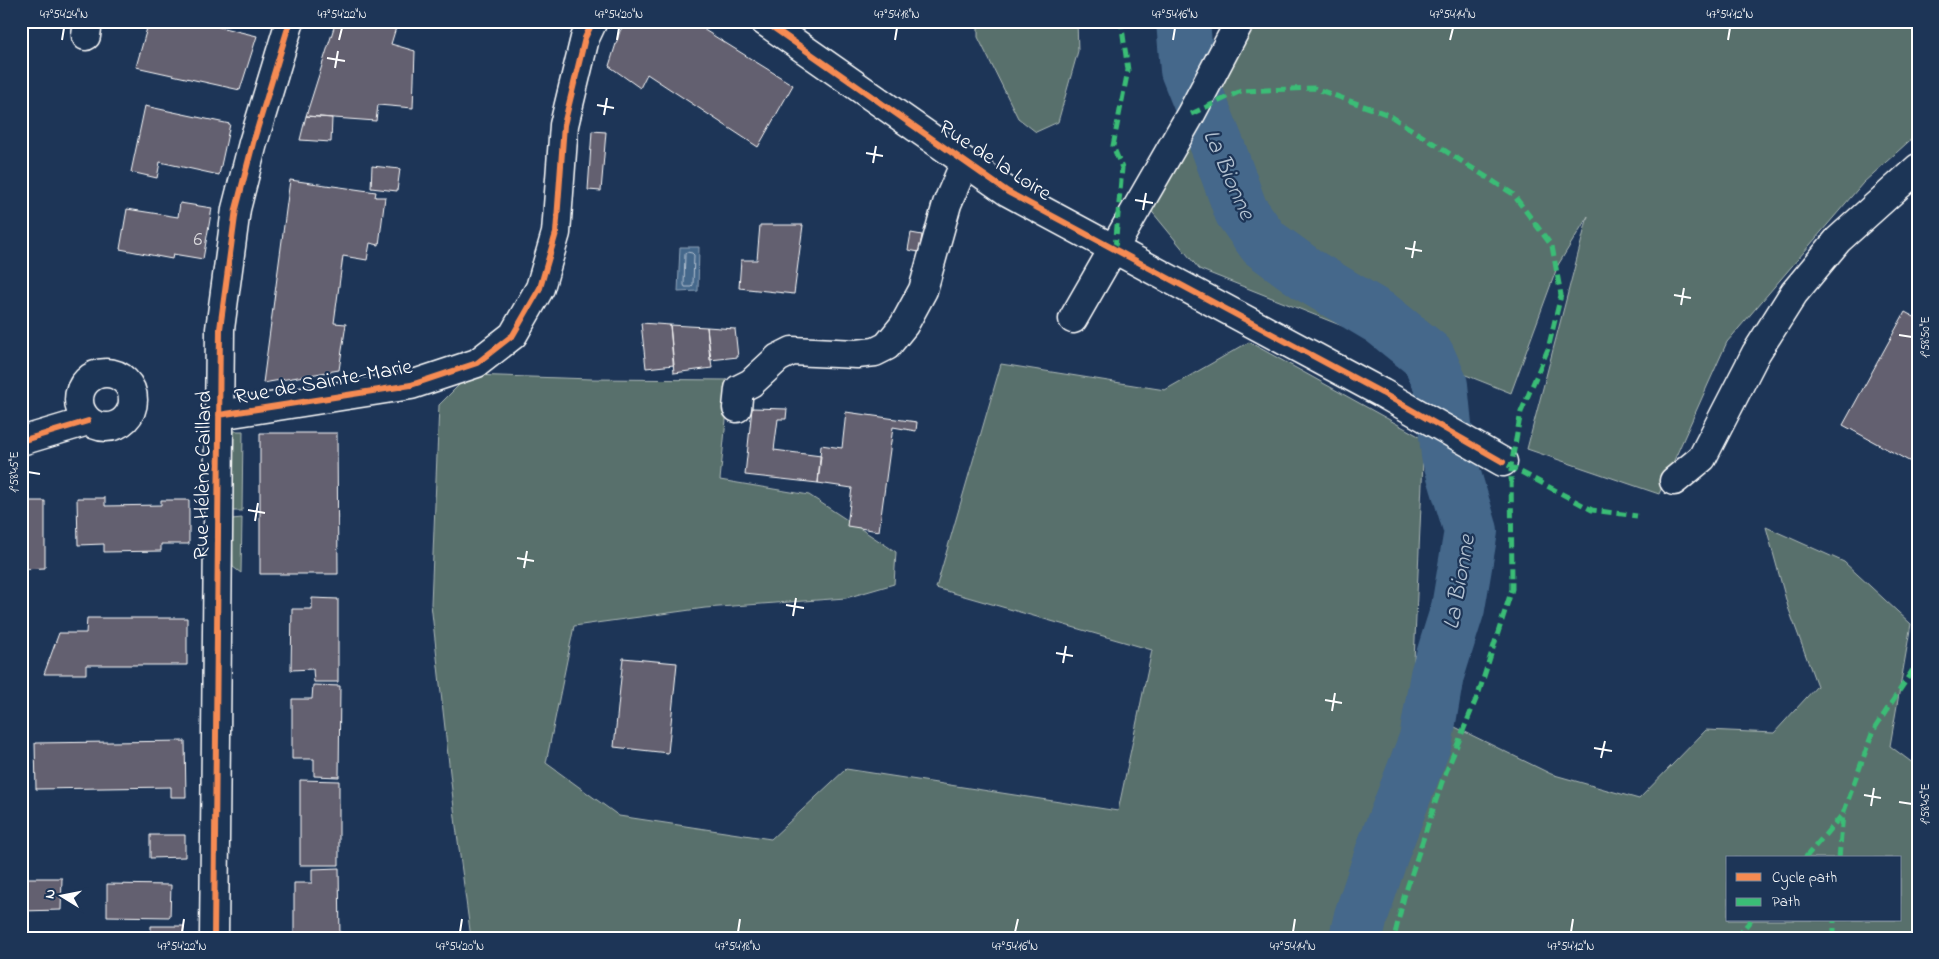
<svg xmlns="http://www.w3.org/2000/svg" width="1939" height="959" viewBox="0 0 1939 959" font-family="'Indie Flower',sans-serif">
<rect width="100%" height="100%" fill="#1d3557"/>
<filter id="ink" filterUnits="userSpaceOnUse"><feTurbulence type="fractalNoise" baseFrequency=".02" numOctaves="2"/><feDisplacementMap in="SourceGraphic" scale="10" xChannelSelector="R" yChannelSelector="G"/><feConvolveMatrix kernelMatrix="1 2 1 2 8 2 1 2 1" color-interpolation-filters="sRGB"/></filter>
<g filter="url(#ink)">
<path fill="#58706c" stroke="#acb8b6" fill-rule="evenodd" d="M978,21H1077L1078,51L1058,122L1036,132L1018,118L978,37Z
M1254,21H1918V133L1863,183L1727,342L1659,494L1527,449L1588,216L1558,265L1511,393L1199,269L1149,208Z
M1249,342L1424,439L1412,706L1551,774L1639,799L1706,730L1774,733L1817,686L1788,607L1766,527L1844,562L1911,624L1890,746L1918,767V938H471L456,826L431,604L439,405L469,375L592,379L730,380L720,480L809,495L896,552L894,584L846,598L705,608L574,626L546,763L619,816L771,839L846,769L1118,811L1152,650L936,588L1001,364L1165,390ZM1728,858H1900V920H1728Z
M233,431H243L242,511H231Z
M242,518L241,573L233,567L232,519Z"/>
<path fill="#44678b" stroke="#8fa4b9" d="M680,247H699L698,291L678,292Z"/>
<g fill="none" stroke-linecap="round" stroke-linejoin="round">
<path stroke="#b4c2d1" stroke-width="1" d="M687,252L692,253L694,255L693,285L691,287H685L684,285L685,255Z"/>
<path stroke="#44678b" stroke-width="54" d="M1183,21L1187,70L1219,150L1241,211L1264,243L1308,275L1382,319L1428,356L1441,385L1448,455L1471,531L1458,608L1437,675L1426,739L1383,850L1361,916L1356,938"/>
</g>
<path fill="#646070" stroke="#fff" d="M149,21H211V25L257,36L240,90L136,67Z
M336,21H398L391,44L415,51L413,108L378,105L376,121L306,116Z
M555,21H586L580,33Z
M626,21H690L793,85L758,147L647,74L640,88L609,66L620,31Z
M145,106L230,124L219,175L160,162L157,178L131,172Z
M306,116L332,118L331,142L300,140Z
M592,131L606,132L601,191L588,190Z
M372,166L400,169L397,191L371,188Z
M290,180L376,192L375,197H385L379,245L370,243L367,260L343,256L334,323L346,324L339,370L263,383Z
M180,203L212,208L203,259L173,254L172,259L120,249L127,209L178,217Z
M760,225H803L794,294L739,288L741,260H757Z
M911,233L922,235L919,252L908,250Z
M1905,312L1918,319V466L1843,425Z
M641,323L670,325L674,365L646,368Z
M670,325L707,327L712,368L674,373Z
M707,327L735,329L738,357L710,360Z
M752,408L787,409L786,419H778L774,450L821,456L818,483L745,475Z
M846,412L917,422L916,431L893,427L879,531L847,526L852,488L818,483L821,445L842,448Z
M260,433H337L338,574H260Z
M77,498H105V506L161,505V500H189V544H161V551L104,552V544L78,545Z
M21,501H45V568L21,569Z
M312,598L338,599V682H314L313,669L291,670L292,609H312Z
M87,618H187V665H86V674H44L59,633H86Z
M623,658L677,663L668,753L614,747Z
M313,685L340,686L339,777L314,776V759H292V699H312Z
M185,741L186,797H171V787L36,789L35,743Z
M300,780L339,781V865H300Z
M150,835H185V857L150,858Z
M339,868L340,938H294V883H312V869Z
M21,878H62L61,910L21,911Z
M107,884L171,885L170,917L107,916Z
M151,926H184L183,938H151Z"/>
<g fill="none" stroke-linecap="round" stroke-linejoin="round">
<defs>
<path id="minor" d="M764,21L1008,192L1382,393L1503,462
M86,36L88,21
M1073,319L1191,114L1240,21
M79 400a27 27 0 1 1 54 0a27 27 0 1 1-54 0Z
M737,408L739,389L751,383L778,358L792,351L857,354L875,352L887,346L904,325L923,290L947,204L965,162
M219,415L411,385L477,363L513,335L540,288L556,233L564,125L585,38L593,21
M21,441L88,421
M1674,481L1702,458L1756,353L1794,293L1838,240L1918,168
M214,938L220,329L236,209L253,143L290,21"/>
</defs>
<use href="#minor" stroke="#fff" stroke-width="31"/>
<use href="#minor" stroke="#1d3557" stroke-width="28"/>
<path stroke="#3abd76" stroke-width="5" stroke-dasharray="10 5" stroke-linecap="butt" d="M1191,114L1241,91L1314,88L1389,115L1513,194L1552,246L1561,295L1548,349L1521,412L1511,466L1512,589L1479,692L1442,782L1404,897L1394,938
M1115,249L1122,168L1113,146L1128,70L1121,21
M1508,465L1592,510L1637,516
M1805,858L1843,814
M1839,858L1843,814L1873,731L1918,662
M1736,938L1751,920
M1834,938V920"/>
<defs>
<path id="cycleway" d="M764,21L1008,192L1382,393L1503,462
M219,415L411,385L477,363L513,335L540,288L556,233L564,125L585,38L593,21
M21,441L88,421
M214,938L220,329L236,209L253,143L290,21"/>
</defs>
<use href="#cycleway" stroke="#1d3557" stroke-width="9"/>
<use href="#cycleway" stroke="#f68b52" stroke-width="6"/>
</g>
</g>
<path fill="none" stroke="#fff" stroke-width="2" d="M62,40L64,28M339,40L342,28M617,40L619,28M895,40L897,28M1173,40L1175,28M1450,40L1453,28M1728,40L1730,28M327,58L345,61M335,68L338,51M597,105L614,108M604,115L607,98M866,153L883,156M873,163L876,146M1135,200L1153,203M1143,210L1146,193M1405,248L1422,251M1412,258L1415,241M1674,295L1691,298M1681,305L1684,288M1899,335L1912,337M28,472L40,474M248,510L265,513M255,521L258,503M517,558L534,561M524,568L527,551M786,605L804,608M793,616L796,598M1056,653L1073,656M1063,663L1066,646M1325,700L1342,703M1332,711L1335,693M1594,748L1612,751M1601,758L1605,741M1864,795L1881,798M1899,802L1912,804M1871,806L1874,788M182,932L184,919M460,932L462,919M738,932L740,919M1015,932L1018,919M1293,932L1295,919M1571,932L1573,919"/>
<g text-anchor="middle" stroke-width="4.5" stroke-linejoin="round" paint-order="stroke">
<g font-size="20" fill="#d8d7db">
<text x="198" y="245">6</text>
</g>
<g font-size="22" fill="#fff" stroke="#1d3557">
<text transform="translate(996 159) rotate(33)" y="8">Rue de la Loire</text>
<text transform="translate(323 380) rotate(-10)" y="8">Rue de Sainte-Marie</text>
<text transform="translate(201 475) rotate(-89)" y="8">Rue Hélène Caillard</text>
</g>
<g font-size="24" font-style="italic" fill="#b4c2d1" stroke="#1d3557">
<text transform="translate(1230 174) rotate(66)" y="8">La Bionne</text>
<text transform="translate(1458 582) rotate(-80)" y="8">La Bionne</text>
</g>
</g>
<rect width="1939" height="959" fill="none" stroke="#1d3557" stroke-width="55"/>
<rect x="1726" y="856" width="175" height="65" fill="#1d3557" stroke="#77869a"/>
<rect x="1736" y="873" width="25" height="8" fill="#f68b52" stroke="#77869a"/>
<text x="1772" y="882" font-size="15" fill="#ffffff">Cycle path</text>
<rect x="1736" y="898" width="25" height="8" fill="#3abd76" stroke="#77869a"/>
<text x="1772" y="906" font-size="15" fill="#ffffff">Path</text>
<g transform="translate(62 896) rotate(280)" stroke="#1d3557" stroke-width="4" paint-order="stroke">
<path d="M0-4L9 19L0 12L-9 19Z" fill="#ffffff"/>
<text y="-8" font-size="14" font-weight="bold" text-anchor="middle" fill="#ffffff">N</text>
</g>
<rect x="28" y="28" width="1884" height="904" fill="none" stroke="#fff" stroke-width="2"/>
<g font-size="12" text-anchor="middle" fill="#fff">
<text x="64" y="18">47°54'24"N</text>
<text x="342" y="18">47°54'22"N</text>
<text x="619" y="18">47°54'20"N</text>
<text x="897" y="18">47°54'18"N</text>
<text x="1175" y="18">47°54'16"N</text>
<text x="1453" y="18">47°54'14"N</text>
<text x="1730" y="18">47°54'12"N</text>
<text transform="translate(1925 337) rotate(-90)" y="4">1°58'50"E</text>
<text transform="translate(14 472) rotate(-90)" y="4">1°58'45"E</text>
<text transform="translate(1925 804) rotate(-90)" y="4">1°58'45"E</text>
<text x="182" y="950">47°54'22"N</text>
<text x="460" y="950">47°54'20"N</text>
<text x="738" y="950">47°54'18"N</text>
<text x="1015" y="950">47°54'16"N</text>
<text x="1293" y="950">47°54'14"N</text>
<text x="1571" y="950">47°54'12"N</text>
</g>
</svg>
